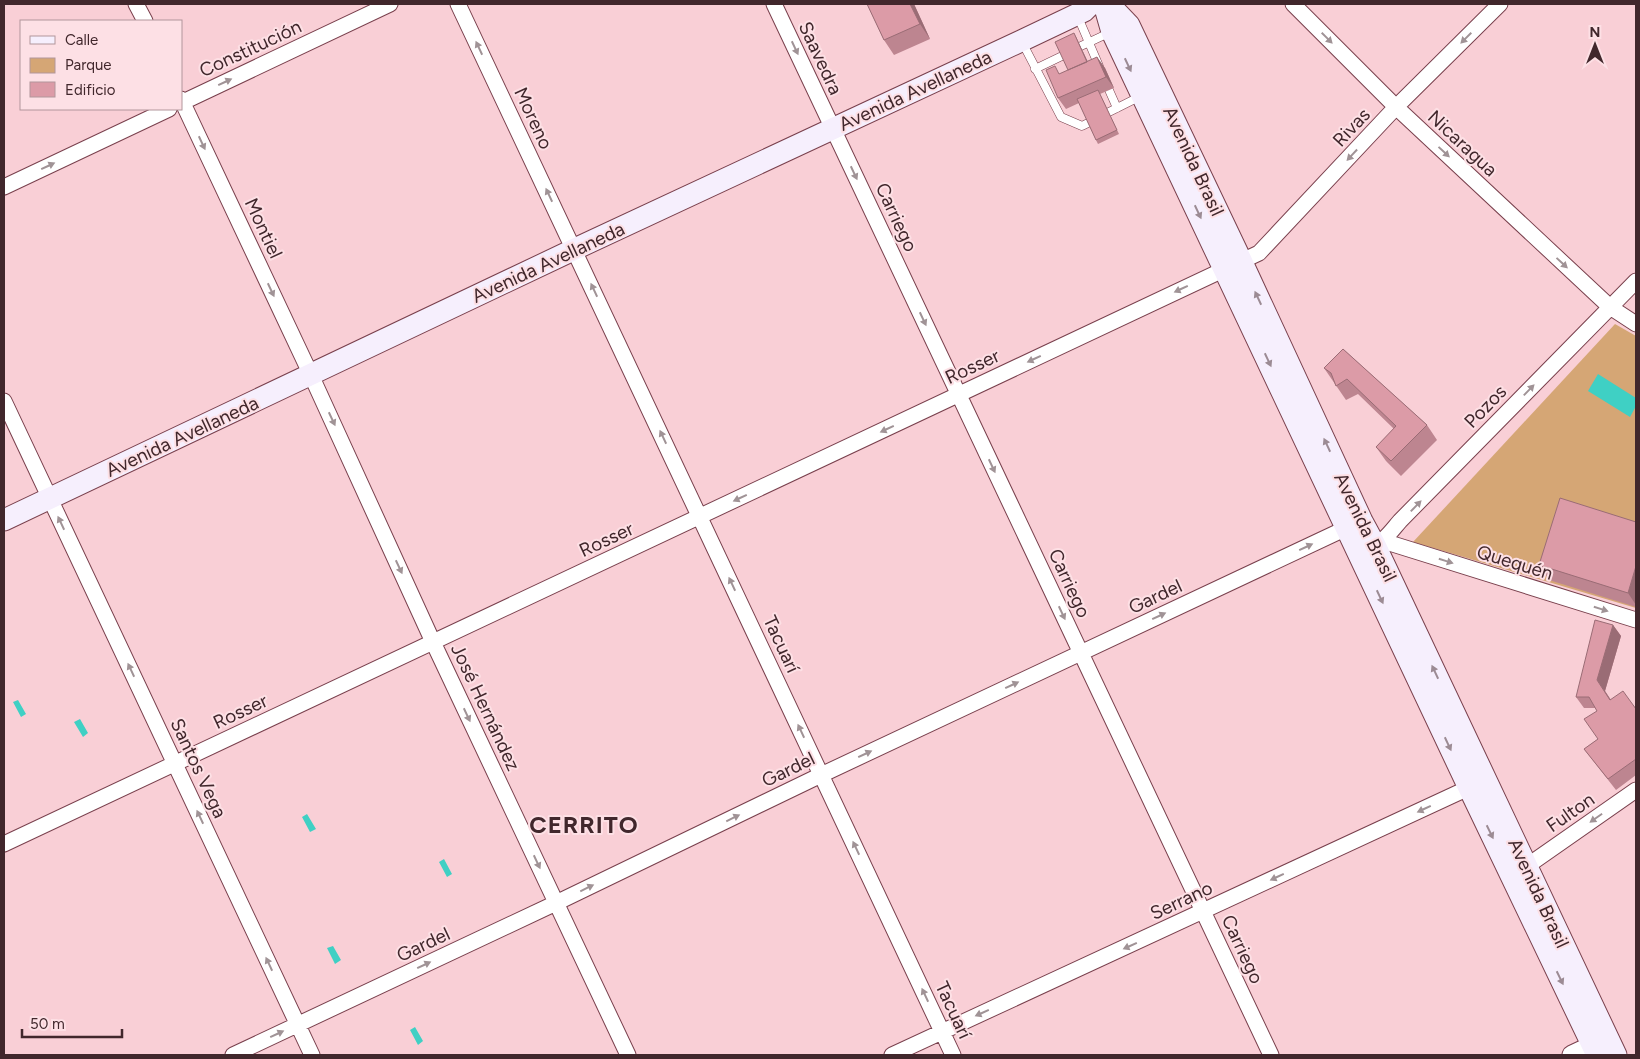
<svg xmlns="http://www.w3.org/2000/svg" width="1640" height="1059" viewBox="0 0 1640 1059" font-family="Figtree,sans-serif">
<rect width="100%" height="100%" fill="#f9cfd6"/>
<path fill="#d5a675" d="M1615,324L1636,336V608L1413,542Z"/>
<path fill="#3fd0c4" d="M1598,374L1636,398V406L1630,417L1588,391Z
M18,700L26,714L21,717L13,702Z
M80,719L88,733L83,737L74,722Z
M307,814L316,829L310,832L302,817Z
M444,859L452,874L447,877L439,862Z
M333,946L341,960L335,964L327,948Z
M415,1027L423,1041L418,1045L410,1030Z"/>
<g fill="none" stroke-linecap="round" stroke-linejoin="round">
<defs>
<path id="service" d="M1078,17L1099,66
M1022,42L1061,117L1082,126L1088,123
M1081,46L1111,32
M1035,69L1062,56
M1109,90L1117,108
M1109,112L1141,96"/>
<path id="minor" d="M136,4L145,21
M458,4L953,1055
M774,4L1271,1055
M1293,4L1396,107L1610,307L1636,324
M181,99L311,375L433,642L628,1055
M181,103L390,4
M4,187L169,109
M4,401L312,1055
M1383,541L1636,620
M1367,549C1385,541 1388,535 1400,521L1636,281
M4,844L1259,253L1396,107L1500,4
M1527,866L1636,790
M233,1055L556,903L821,775L1355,524
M892,1055L1477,784"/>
<path id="tertiary" d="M1572,1055L1604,1040"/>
<path id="secondary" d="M1104,4L1112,32L1469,788L1597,1055
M1109,4L1129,25L1241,260L1362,521L1375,545L1616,1055
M4,520L575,249L1021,41L1084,11L1091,4"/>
</defs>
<use href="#service" stroke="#79404d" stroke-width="9"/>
<use href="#minor" stroke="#79404d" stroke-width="17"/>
<use href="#tertiary" stroke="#79404d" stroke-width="21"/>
<use href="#secondary" stroke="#79404d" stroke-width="23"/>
<use href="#service" stroke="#fff" stroke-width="8"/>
<use href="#minor" stroke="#fff" stroke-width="15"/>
<use href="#tertiary" stroke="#fff" stroke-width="19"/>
<use href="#secondary" stroke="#f6effd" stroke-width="21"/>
</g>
<path fill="#bd8590" d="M867,4H914L930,39L894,55L884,40Z
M1076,37L1088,62L1097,57L1105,68L1114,88L1100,94L1119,134L1098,144L1096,140L1079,103L1066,109L1058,98L1061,74L1068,70Z
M1343,349L1427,425L1437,440L1401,476L1386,461L1376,447L1394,429L1358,394L1346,400L1324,368Z
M1636,522V607L1549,580L1539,565Z
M1613,625L1621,636L1605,691L1611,700L1636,709V775L1616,790L1584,749L1598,739L1597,711L1595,708H1584L1576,697Z"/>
<path fill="#9a6c75" d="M910,4H914L930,39L920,24Z
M1074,33L1076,37L1093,73L1090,70Z
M1097,57L1105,68L1114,88L1106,77Z
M1636,566V605L1628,593Z
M1613,625L1621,636L1605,691L1618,711L1597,680Z"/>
<path fill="#dc9ba7" stroke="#9a6c75" d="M867,4H910L920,24L884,40Z
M1074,33L1087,62L1068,70L1055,42Z
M1097,57L1106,77L1058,98L1046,70L1055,66L1059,74Z
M1098,90L1117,130L1096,140L1077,99Z
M1343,349L1427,425L1391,461L1376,447L1396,426L1347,379L1336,386L1331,373L1324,368Z
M1560,498L1636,522V566L1628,593L1539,565Z
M1595,620L1613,625L1597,680L1610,700L1623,691L1636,709V759L1608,779L1584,749L1598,739L1584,719L1597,711L1589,697H1576Z"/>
<defs><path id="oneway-solid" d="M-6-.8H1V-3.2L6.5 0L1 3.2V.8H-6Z" transform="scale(1.25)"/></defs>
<g fill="#a09396">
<use href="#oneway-solid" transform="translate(1327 38) rotate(45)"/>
<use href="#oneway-solid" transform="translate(1466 38) rotate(135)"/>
<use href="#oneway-solid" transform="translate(479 48) rotate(-115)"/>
<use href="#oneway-solid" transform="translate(795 48) rotate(65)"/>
<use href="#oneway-solid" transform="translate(225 82) rotate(-25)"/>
<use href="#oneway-solid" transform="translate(202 143) rotate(65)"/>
<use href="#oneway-solid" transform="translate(1444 152) rotate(43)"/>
<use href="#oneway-solid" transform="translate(1352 155) rotate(133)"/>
<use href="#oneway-solid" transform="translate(48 166) rotate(-25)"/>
<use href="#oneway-solid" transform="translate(854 173) rotate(65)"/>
<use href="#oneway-solid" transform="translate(549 195) rotate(-115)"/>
<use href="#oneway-solid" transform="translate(1562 263) rotate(43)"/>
<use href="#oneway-solid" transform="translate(1181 289) rotate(155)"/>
<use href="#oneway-solid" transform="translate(271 290) rotate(65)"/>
<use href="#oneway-solid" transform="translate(594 290) rotate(-115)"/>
<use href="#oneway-solid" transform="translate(923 319) rotate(65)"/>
<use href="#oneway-solid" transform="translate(1034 359) rotate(155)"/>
<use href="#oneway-solid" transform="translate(1529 390) rotate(-46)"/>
<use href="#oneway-solid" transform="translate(332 419) rotate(65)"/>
<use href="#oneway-solid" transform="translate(887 429) rotate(155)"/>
<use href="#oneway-solid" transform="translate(663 437) rotate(-115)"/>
<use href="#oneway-solid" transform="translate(992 466) rotate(65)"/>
<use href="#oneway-solid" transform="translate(740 498) rotate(155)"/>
<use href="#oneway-solid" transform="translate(1416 506) rotate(-46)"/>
<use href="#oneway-solid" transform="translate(61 523) rotate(-115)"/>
<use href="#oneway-solid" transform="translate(1306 547) rotate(-25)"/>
<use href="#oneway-solid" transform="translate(1446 561) rotate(17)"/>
<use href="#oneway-solid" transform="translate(399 567) rotate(65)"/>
<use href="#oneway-solid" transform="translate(732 584) rotate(-115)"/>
<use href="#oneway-solid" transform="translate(1601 609) rotate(17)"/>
<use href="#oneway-solid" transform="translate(1062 613) rotate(65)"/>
<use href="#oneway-solid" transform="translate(1159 616) rotate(-25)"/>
<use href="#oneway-solid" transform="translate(131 670) rotate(-115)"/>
<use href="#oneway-solid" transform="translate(1012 685) rotate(-25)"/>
<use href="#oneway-solid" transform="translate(467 715) rotate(65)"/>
<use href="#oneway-solid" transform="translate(801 731) rotate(-115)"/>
<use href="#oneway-solid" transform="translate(865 754) rotate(-25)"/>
<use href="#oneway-solid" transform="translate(1424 809) rotate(155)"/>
<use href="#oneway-solid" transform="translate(200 817) rotate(-115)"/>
<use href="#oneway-solid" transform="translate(733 818) rotate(-26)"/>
<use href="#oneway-solid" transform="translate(1596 818) rotate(145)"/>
<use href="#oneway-solid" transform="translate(856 848) rotate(-115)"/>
<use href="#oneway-solid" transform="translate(537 862) rotate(65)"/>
<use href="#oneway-solid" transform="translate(1277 877) rotate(155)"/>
<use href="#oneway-solid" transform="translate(587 888) rotate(-26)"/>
<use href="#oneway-solid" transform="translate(1130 946) rotate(156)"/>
<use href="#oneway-solid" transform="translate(269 964) rotate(-115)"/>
<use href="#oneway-solid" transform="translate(424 965) rotate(-25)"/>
<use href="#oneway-solid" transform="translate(925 995) rotate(-115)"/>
<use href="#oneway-solid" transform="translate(982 1013) rotate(156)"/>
<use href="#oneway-solid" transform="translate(277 1034) rotate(-25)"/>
</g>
<g fill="#9c8b94">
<use href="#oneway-solid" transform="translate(1128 65) rotate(65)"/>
<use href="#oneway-solid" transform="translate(1198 212) rotate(65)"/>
<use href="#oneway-solid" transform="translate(1258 298) rotate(-115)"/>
<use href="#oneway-solid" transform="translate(1268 360) rotate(65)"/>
<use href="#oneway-solid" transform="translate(1327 445) rotate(-115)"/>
<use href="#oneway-solid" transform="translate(1380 597) rotate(65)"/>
<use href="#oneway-solid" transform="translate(1435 672) rotate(-115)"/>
<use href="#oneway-solid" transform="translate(1448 744) rotate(65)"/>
<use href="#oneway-solid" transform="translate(1490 832) rotate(64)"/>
<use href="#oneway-solid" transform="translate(1560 978) rotate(64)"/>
</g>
<g text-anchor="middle" stroke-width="4" stroke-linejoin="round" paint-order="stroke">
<g font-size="19" fill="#41272c" stroke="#fde0e5">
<text transform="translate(250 48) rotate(-25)" y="7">Constitución</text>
<text transform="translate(821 58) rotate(65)" y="7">Saavedra</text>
<text transform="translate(915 90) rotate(-25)" y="7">Avenida Avellaneda</text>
<text transform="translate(534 118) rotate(65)" y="7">Moreno</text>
<text transform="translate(1351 127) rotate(-47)" y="7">Rivas</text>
<text transform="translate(1463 143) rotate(43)" y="7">Nicaragua</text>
<text transform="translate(1194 161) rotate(65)" y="7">Avenida Brasil</text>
<text transform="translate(897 217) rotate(65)" y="7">Carriego</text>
<text transform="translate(264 228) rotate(65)" y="7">Montiel</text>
<text transform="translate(548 262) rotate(-25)" y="7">Avenida Avellaneda</text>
<text transform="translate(972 366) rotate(-25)" y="7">Rosser</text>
<text transform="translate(1485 406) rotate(-46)" y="7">Pozos</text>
<text transform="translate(182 436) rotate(-25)" y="7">Avenida Avellaneda</text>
<text transform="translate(1366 527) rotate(64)" y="7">Avenida Brasil</text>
<text transform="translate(606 539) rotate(-25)" y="7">Rosser</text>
<text transform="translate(1515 562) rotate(17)" y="7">Quequén</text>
<text transform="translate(1070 583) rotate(65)" y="7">Carriego</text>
<text transform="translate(1155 596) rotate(-25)" y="7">Gardel</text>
<text transform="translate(782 644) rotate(65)" y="7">Tacuarí</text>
<text transform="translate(486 707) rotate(65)" y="7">José Hernández</text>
<text transform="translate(240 711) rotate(-25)" y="7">Rosser</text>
<text transform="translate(199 768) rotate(65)" y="7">Santos Vega</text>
<text transform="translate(788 769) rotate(-26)" y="7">Gardel</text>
<text transform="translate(1570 812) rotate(-35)" y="7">Fulton</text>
<text transform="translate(1539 893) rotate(65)" y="7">Avenida Brasil</text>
<text transform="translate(1181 900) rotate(-25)" y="7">Serrano</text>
<text transform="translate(423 944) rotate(-25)" y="7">Gardel</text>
<text transform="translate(1243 949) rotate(65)" y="7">Carriego</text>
<text transform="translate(954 1010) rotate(65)" y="7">Tacuarí</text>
</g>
<g font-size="24" font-weight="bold" letter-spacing="1" fill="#41272c" stroke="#fde0e5">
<text x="584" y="833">CERRITO</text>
</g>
</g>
<rect width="1640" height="1059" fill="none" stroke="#41272c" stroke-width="10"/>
<rect x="20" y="20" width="162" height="90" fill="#fde0e5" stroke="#b2969b"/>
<rect x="30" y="36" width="25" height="8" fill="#f6effd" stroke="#b2969b"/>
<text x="65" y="45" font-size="15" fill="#41272c">Calle</text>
<rect x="30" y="58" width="25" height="15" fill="#d5a675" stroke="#b2969b"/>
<text x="65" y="70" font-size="15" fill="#41272c">Parque</text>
<rect x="30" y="82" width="25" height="15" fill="#dc9ba7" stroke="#b2969b"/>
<text x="65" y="95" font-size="15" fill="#41272c">Edificio</text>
<g transform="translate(1595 45)" stroke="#fde0e5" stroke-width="4" paint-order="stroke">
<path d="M0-4L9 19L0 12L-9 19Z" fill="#41272c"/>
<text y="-8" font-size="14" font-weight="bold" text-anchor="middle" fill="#41272c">N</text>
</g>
<path d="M22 1029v8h100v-8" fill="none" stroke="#41272c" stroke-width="2.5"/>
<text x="30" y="1029" font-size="15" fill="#41272c" stroke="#fde0e5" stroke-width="4" paint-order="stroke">50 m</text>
</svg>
